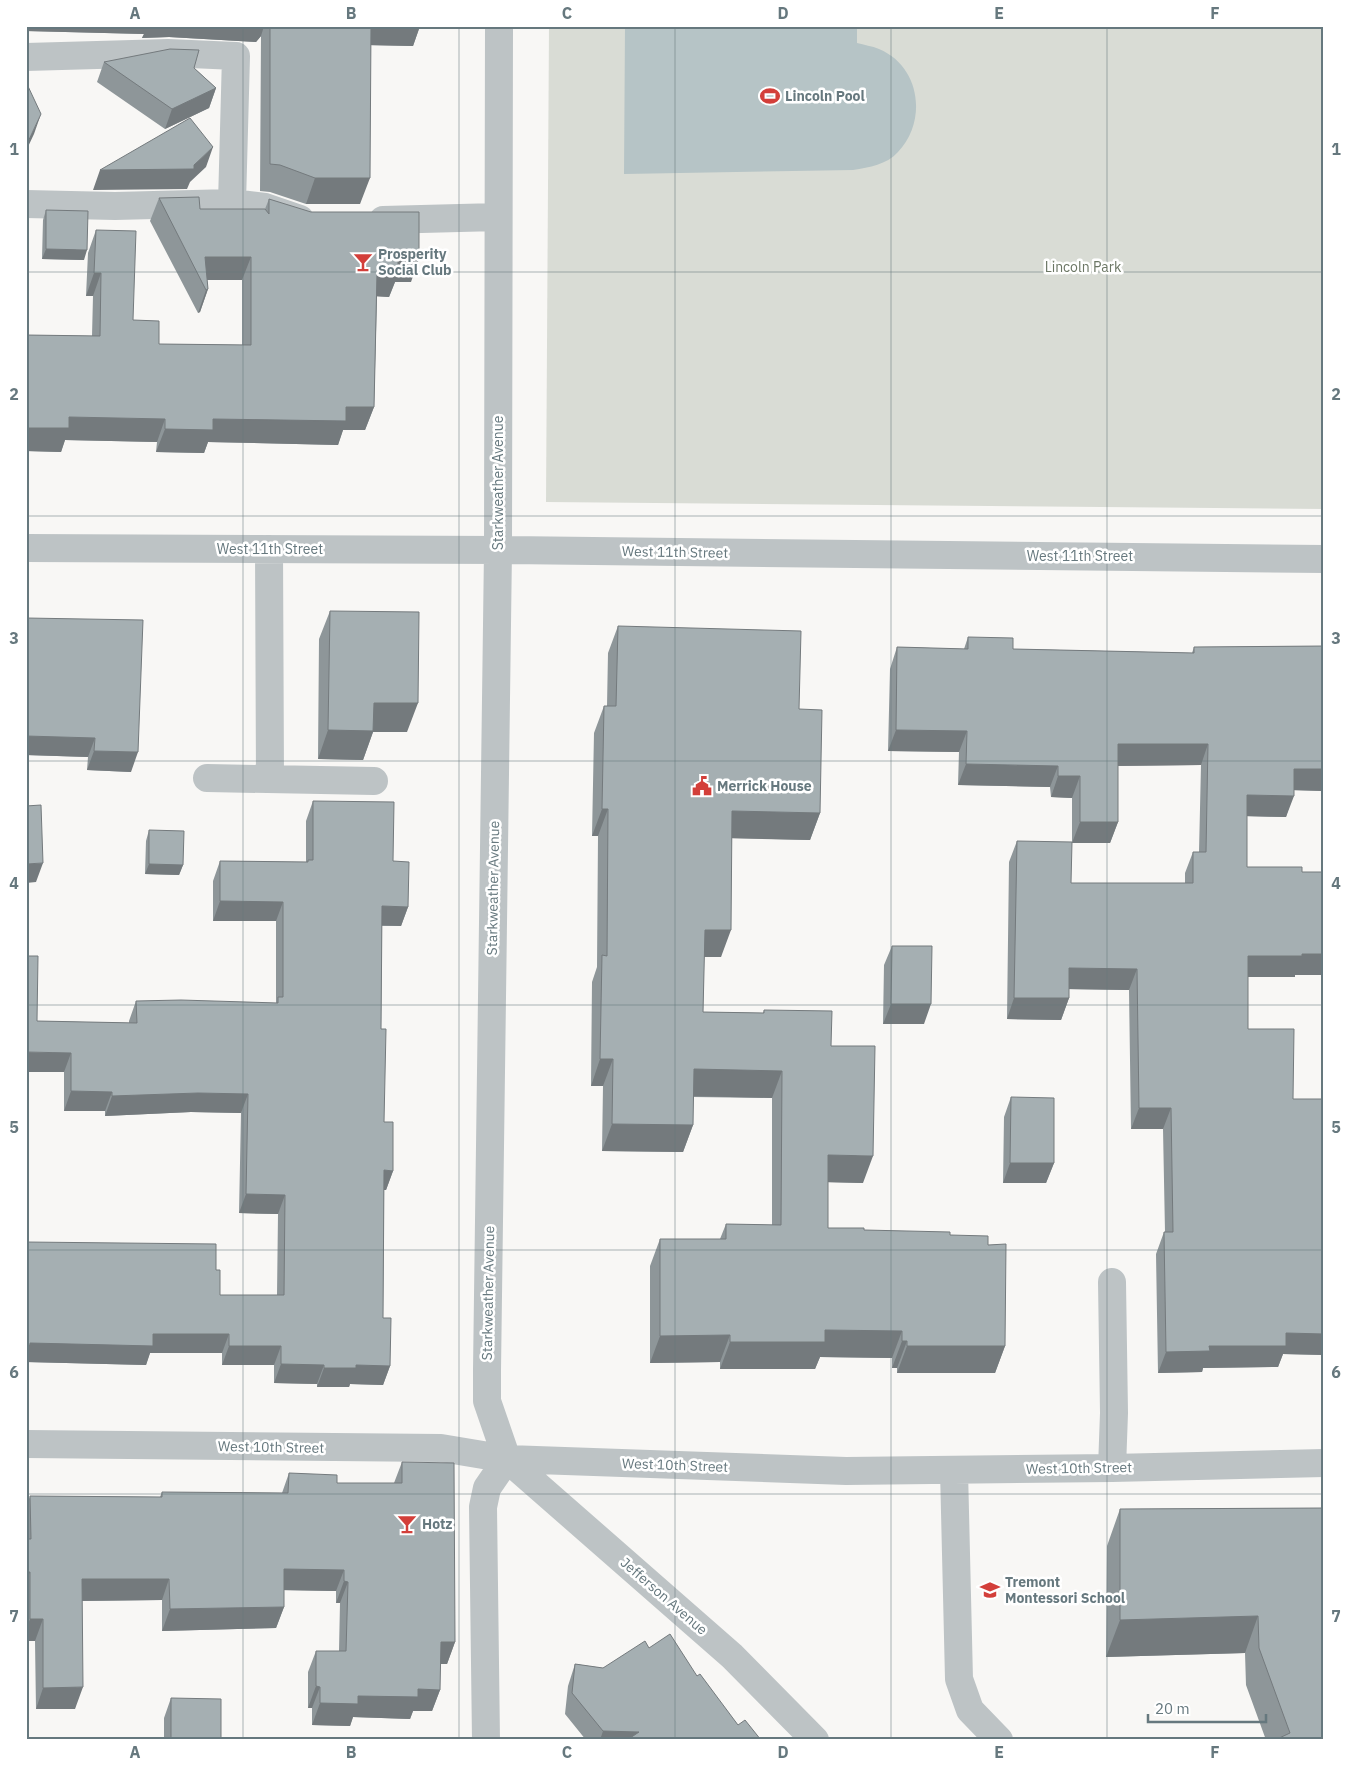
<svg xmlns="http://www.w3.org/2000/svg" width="1350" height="1766" viewBox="0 0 1350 1766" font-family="'IBM Plex Sans',sans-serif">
<rect width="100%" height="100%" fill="#f8f7f5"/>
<path fill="#d9dcd5" d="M549,26H1324V509L546,502Z"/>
<path fill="#b6c4c6" d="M625,26H857V43C864,45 872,46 879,49C920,66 928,120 898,152C886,165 870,167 853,170L624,174Z"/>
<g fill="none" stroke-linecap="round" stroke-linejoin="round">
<path stroke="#bdc3c5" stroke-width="28" d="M499,26L498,550L487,1370V1401L507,1459
M26,57L168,53L236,56L232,203
M26,204L115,206L232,203L265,207L300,219
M383,220L498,217
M26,548L498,550L1324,559
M269,549L270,779
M207,778L374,781
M26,1444L441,1448L507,1459L846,1471L1112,1468L1324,1463
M507,1459L732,1656L815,1740
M1112,1468L1114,1413L1112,1282
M954,1470L959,1679L970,1710L999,1740
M486,1740L483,1507L487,1488L507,1459"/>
</g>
<path fill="#8e9699" d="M26,26H420L413,46L371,45L360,204H306L270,192L260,191L261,36L256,42L169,37L142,38L144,34L26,31Z
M104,62L194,68L216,88L209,108L165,129L97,82Z
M159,198L200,209H265L269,199L411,282H395L389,297L377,296L374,407L365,430H343L338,445L208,442L204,453L156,452L157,442L65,440L61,452L26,451V335L92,336L93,296H86L88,253L96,230L133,320L159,344L242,345V280H207L208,289L200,312L198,313L150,221Z
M46,210L84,260L42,259L43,220Z
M330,611L407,732H373L363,760L318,759L319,639Z
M26,618L131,772L87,770L88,757L26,755Z
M618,626L799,709L820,813L810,840L732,838L721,957H704L703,1012L763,1013L764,1010L831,1046L863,1183L828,1182V1228L950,1235L988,1245L1005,1346L995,1373H897V1368H892V1358L820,1357L815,1369H720V1362L650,1363V1266L660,1239H720L726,1224L772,1225V1098L693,1097V1125L683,1152L602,1151L603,1086H591L592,982L597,967L598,836H592L594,733L604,706H607L608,653Z
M968,637L1013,649L1192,653L1194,647L1324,646V791L1294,790L1286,817L1247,816V867L1302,872H1324V975H1295V977H1248V1029L1293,1099H1324V1355L1283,1354L1278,1367L1203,1368L1202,1372L1158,1373L1156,1254L1164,1232H1165L1163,1129H1131L1129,990L1069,989V998L1061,1020L1007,1019L1009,862L1017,841L1071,883H1185V873L1193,852H1199L1201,765L1118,766V822L1110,843H1072V798L1051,797L1050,787L958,785L959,752L888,751L890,669L897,647L964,649Z
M313,801L393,861L408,907L401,926H382L381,1029L384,1122L393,1171L386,1190H384L383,1318L390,1366L383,1385L350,1384L349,1387H317V1384L274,1383V1365H222V1353H150L146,1365L26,1362L216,1270L220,1295H277L278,1214L239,1213L241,1113L191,1112L105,1116V1111H64V1072L37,1021L129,1023V1021L136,1001L276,1003V921H213V881L220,861L306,862V821Z
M149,830L183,865L179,875L145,874L146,841Z
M892,946L924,1024H883L884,965Z
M1011,1097L1054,1163L1046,1183H1003L1004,1117Z
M402,1462L455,1642L447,1664H440V1690L432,1711H413L410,1719L353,1717L350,1726L312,1725V1708H308V1672L316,1651H339L340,1603H336V1591L284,1590V1607L276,1628L162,1631V1600L82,1601L75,1709H36L35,1641H26V1508L30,1496L160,1497L162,1492L282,1493L289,1473L337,1483H394Z
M1324,1508V1740H1266L1246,1685L1245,1653L1106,1657L1107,1546L1120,1509Z
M649,1648L697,1676L738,1725L761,1740H586L565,1714L568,1686L575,1664L603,1668Z
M171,1698L221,1740H164V1718Z"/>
<path fill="#747a7d" d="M26,26H264L261,36L256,42L169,37L142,38L144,34L26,31Z
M368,26H420L413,46L361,45Z
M216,88L209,108L165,129L172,109Z
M41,114L34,134L26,151V146Z
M213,147L206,167L190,182L187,189L93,190L100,170L194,165Z
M315,178H370L360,204H306Z
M46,249L87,250L84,260L42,259Z
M205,257H251L242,280H201Z
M398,259H419L411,282H395L389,297L369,296L377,273Z
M94,273H101L93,296H86Z
M208,289L200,312L198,313L206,290Z
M346,407H374L365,430H343L338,445L208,442L204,453L156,452L165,429L213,419Z
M69,417L165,419L157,442L65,440L61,452L26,451V432L28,428Z
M374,703H418L407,732H373L363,760L318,759L328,730Z
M896,730L967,731L959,752L888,751Z
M26,736L95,738L88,757L26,755Z
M1118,744H1208L1201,765L1110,766Z
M94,751L138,752L131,772L87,770Z
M966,764L1058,766L1050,787L958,785Z
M1294,769H1324V791L1287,790Z
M1058,776H1080L1072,798L1051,797Z
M1247,795L1294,796L1286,817L1239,816Z
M602,809H608L598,836H592Z
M732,811L820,813L810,840L722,838Z
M1080,822H1118L1110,843H1072Z
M43,863L36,882L26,883V864Z
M149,864L183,865L179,875L145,874Z
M220,901L283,902L276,921H213Z
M382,906L408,907L401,926L375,925Z
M705,930H731L721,957H695Z
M1302,954H1324V975H1295V977H1240L1248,956Z
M1069,968L1137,969L1129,990L1062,989Z
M1014,998H1069L1061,1020L1007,1019Z
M891,1004H931L924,1024H883Z
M26,1052L71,1053L64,1072H26Z
M600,1059H613L603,1086H591Z
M694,1069L782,1071L772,1098L684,1096Z
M71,1091L112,1092L105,1111H64Z
M198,1093L248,1094L241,1113L191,1112L105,1116L112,1096Z
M1139,1108H1171L1163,1129H1131Z
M612,1124L693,1125L683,1152L602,1151Z
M828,1155L873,1156L863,1183L818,1182Z
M1010,1163H1054L1046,1183H1003Z
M384,1170L393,1171L386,1190H377Z
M246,1194L285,1195L278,1214L239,1213Z
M825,1330L902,1331L892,1358L820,1357L815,1369H720L730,1342Z
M1286,1333L1324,1334V1355L1283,1354L1278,1367L1203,1368L1202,1372L1158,1373L1166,1352L1209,1346Z
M153,1334H229L222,1353H150L146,1365L26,1362V1345L30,1343Z
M730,1335L720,1362L650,1363L660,1336Z
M902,1341H907L897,1368H892Z
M229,1346H281L274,1365H222Z
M907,1346H1005L995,1373H897Z
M281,1364L324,1365L317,1384L274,1383Z
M356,1365L390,1366L383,1385L350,1384L349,1387H317L324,1368Z
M284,1569L344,1570L336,1591L276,1590Z
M26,1572H30L26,1583Z
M82,1579H169L162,1600L74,1601Z
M344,1581L348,1582L340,1603H336Z
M284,1607L276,1628L162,1631L170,1609Z
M1258,1616L1245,1653L1106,1657L1120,1620Z
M30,1619H43L35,1641H26V1630Z
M441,1642H455L447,1664H433Z
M316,1686L320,1687L312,1708H308Z
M83,1687L75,1709H36L43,1688Z
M418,1689L440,1690L432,1711H413L410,1719L353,1717L350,1726L312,1725L320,1703L358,1696Z
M603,1731L639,1732L636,1740H600Z"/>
<path fill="#a5afb2" stroke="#747a7d" d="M270,26H371L370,178H315L280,165L270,164Z
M170,49L199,50L194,68L216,88L172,109L104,62Z
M26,82L41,114L26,146Z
M190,118L213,147L194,165V169L100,170Z
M199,197L200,209H265L269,214V199L311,212H419V259H398V273H377L374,407H346V421L213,419V430L165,429V419L69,417V428H28V416H26V335L100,336L101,273H94L96,230L136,231L133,320L159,321V344L251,345V257H205L208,289L206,290L159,198Z
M46,210L88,211L87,250L46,249Z
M330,611L419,612L418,703H374L373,731L328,730Z
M26,618L143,620L138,752L94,751L95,738L26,736Z
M618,626L801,631L799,709L822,710L820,813L732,811L731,930H705L703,1012L764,1013V1010L832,1011L831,1046H875L873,1156L828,1155V1228H864V1230L950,1232V1235L988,1236V1245L1006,1244L1005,1346H907V1341H902V1331L825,1330V1342H730V1335L660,1336V1239H726V1224L781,1225L782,1071L694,1069L693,1125L612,1124L613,1059H600L602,955L607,956L608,809H602L604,706H616Z
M968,637L1013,638V649L1194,653V647L1324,646V769H1294V796L1247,795V867H1302V872H1324V954H1302V956H1248V1029H1294L1293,1099H1324V1334L1286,1333V1346H1209L1210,1351L1166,1352L1164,1232H1173L1171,1108H1139L1137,969L1069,968V998H1014L1017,841L1072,842L1071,883H1193V852H1206L1208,744H1118V822H1080V776H1058V766L966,764L967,731L896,730L897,647L968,649Z
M313,801L394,802L393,861L409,862L408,907L382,906L381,1029H386L384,1122H393V1171L384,1170L383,1318H391L390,1366L356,1365V1368H324V1365L281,1364V1346H229V1334H153V1346L30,1343V1345H26V1242L216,1244V1270H220V1295H284L285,1195L246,1194L248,1094L198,1093L112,1096V1092L71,1091V1053L26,1052V956H38L37,1021L137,1023L136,1001L181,1000L278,1003V997H283V902L220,901V861L308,862V860H313Z
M41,805L43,863L26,864V806Z
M149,830L184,831L183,865L149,864Z
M892,946H932L931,1004H891Z
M1011,1097L1054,1098V1163H1010Z
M402,1462L454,1463L455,1642H441L440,1690L418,1689V1697L358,1696V1704L320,1703V1687L316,1686V1651H346L348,1582L344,1581V1570L284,1569V1607L170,1609L169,1579H82L83,1687L43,1688V1619H30V1572H26V1539H31L30,1496L162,1497V1492L288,1493L289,1473L337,1475V1483H402Z
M1324,1508V1740H1275L1290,1733L1259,1648L1258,1616L1120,1620V1509Z
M670,1634L697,1676L700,1674L738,1725L745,1720L761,1740H627L639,1732L603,1731L572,1693L575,1664L603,1668L645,1641L649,1648Z
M171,1698L221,1699V1740H171Z"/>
<path fill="none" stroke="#66787e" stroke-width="1" stroke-opacity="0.55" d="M243,26V1740M459,26V1740M675,26V1740M891,26V1740M1107,26V1740M26,272H1324M26,516H1324M26,761H1324M26,1005H1324M26,1250H1324M26,1494H1324"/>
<defs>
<symbol id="stadium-bare" viewBox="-9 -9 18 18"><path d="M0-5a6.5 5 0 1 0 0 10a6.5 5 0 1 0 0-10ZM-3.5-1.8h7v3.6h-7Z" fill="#d33f3a" stroke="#fff" stroke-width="2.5" paint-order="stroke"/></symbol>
<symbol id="bar-bare" viewBox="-9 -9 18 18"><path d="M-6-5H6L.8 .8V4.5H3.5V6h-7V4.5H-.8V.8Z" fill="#d33f3a" stroke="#fff" stroke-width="2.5" paint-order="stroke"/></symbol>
<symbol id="civic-bare" viewBox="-9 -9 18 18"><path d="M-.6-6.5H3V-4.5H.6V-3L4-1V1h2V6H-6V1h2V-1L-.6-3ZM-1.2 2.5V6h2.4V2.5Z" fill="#d33f3a" stroke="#fff" stroke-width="2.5" paint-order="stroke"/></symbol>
<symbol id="school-bare" viewBox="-9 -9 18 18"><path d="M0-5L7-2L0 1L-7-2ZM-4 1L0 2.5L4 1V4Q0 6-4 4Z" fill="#d33f3a" stroke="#fff" stroke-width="2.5" paint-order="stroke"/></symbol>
</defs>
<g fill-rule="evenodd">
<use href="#stadium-bare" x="756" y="82" width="28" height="28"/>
<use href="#bar-bare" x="349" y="248" width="28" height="28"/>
<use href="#civic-bare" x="688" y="772" width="28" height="28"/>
<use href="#bar-bare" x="393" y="1510" width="28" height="28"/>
<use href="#school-bare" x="976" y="1576" width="28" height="28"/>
</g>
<g text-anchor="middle" stroke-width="5" stroke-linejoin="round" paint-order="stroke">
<g font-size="14" font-weight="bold" fill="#66787e" stroke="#fff" text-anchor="start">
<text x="785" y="101">Lincoln Pool</text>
<text x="378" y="259">Prosperity<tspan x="378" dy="16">Social Club</tspan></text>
<text x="717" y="791">Merrick House</text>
<text x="422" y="1529">Hotz</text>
<text x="1005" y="1587">Tremont<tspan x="1005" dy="16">Montessori School</tspan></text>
</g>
<g font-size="14" fill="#6b7664" stroke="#fff">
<text x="1083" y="272">Lincoln Park</text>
</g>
<g font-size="14" fill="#66787e" stroke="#fff">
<text transform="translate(498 483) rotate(-90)" y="5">Starkweather Avenue</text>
<text x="270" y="554">West 11th Street</text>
<text transform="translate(675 552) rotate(1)" y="5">West 11th Street</text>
<text x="1080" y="561">West 11th Street</text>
<text transform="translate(493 888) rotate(-89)" y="5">Starkweather Avenue</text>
<text transform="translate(488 1293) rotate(-89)" y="5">Starkweather Avenue</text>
<text transform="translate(271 1447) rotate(1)" y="5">West 10th Street</text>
<text transform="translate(675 1465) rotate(2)" y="5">West 10th Street</text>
<text transform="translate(1079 1468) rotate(-1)" y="5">West 10th Street</text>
<text transform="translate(664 1596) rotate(41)" y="5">Jefferson Avenue</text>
</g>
</g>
<rect width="1350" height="1766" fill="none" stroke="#ffffff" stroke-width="55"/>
<path d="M1148 1714v8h118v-8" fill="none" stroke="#66787e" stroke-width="2.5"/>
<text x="1155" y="1714" font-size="15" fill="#66787e" stroke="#ffffff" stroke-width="4" paint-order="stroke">20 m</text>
<rect x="28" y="28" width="1294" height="1710" fill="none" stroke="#66787e" stroke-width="2"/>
<g font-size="16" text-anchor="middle" font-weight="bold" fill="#66787e">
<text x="135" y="19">A</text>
<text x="351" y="19">B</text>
<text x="567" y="19">C</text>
<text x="783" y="19">D</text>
<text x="999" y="19">E</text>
<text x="1215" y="19">F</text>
<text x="14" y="155">1</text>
<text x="1336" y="155">1</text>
<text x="14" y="400">2</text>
<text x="1336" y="400">2</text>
<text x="14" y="644">3</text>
<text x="1336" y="644">3</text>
<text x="14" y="889">4</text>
<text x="1336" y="889">4</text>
<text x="14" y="1133">5</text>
<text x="1336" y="1133">5</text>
<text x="14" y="1378">6</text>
<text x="1336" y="1378">6</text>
<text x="14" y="1622">7</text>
<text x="1336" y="1622">7</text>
<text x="135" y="1758">A</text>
<text x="351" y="1758">B</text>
<text x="567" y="1758">C</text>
<text x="783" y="1758">D</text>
<text x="999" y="1758">E</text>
<text x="1215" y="1758">F</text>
</g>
</svg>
